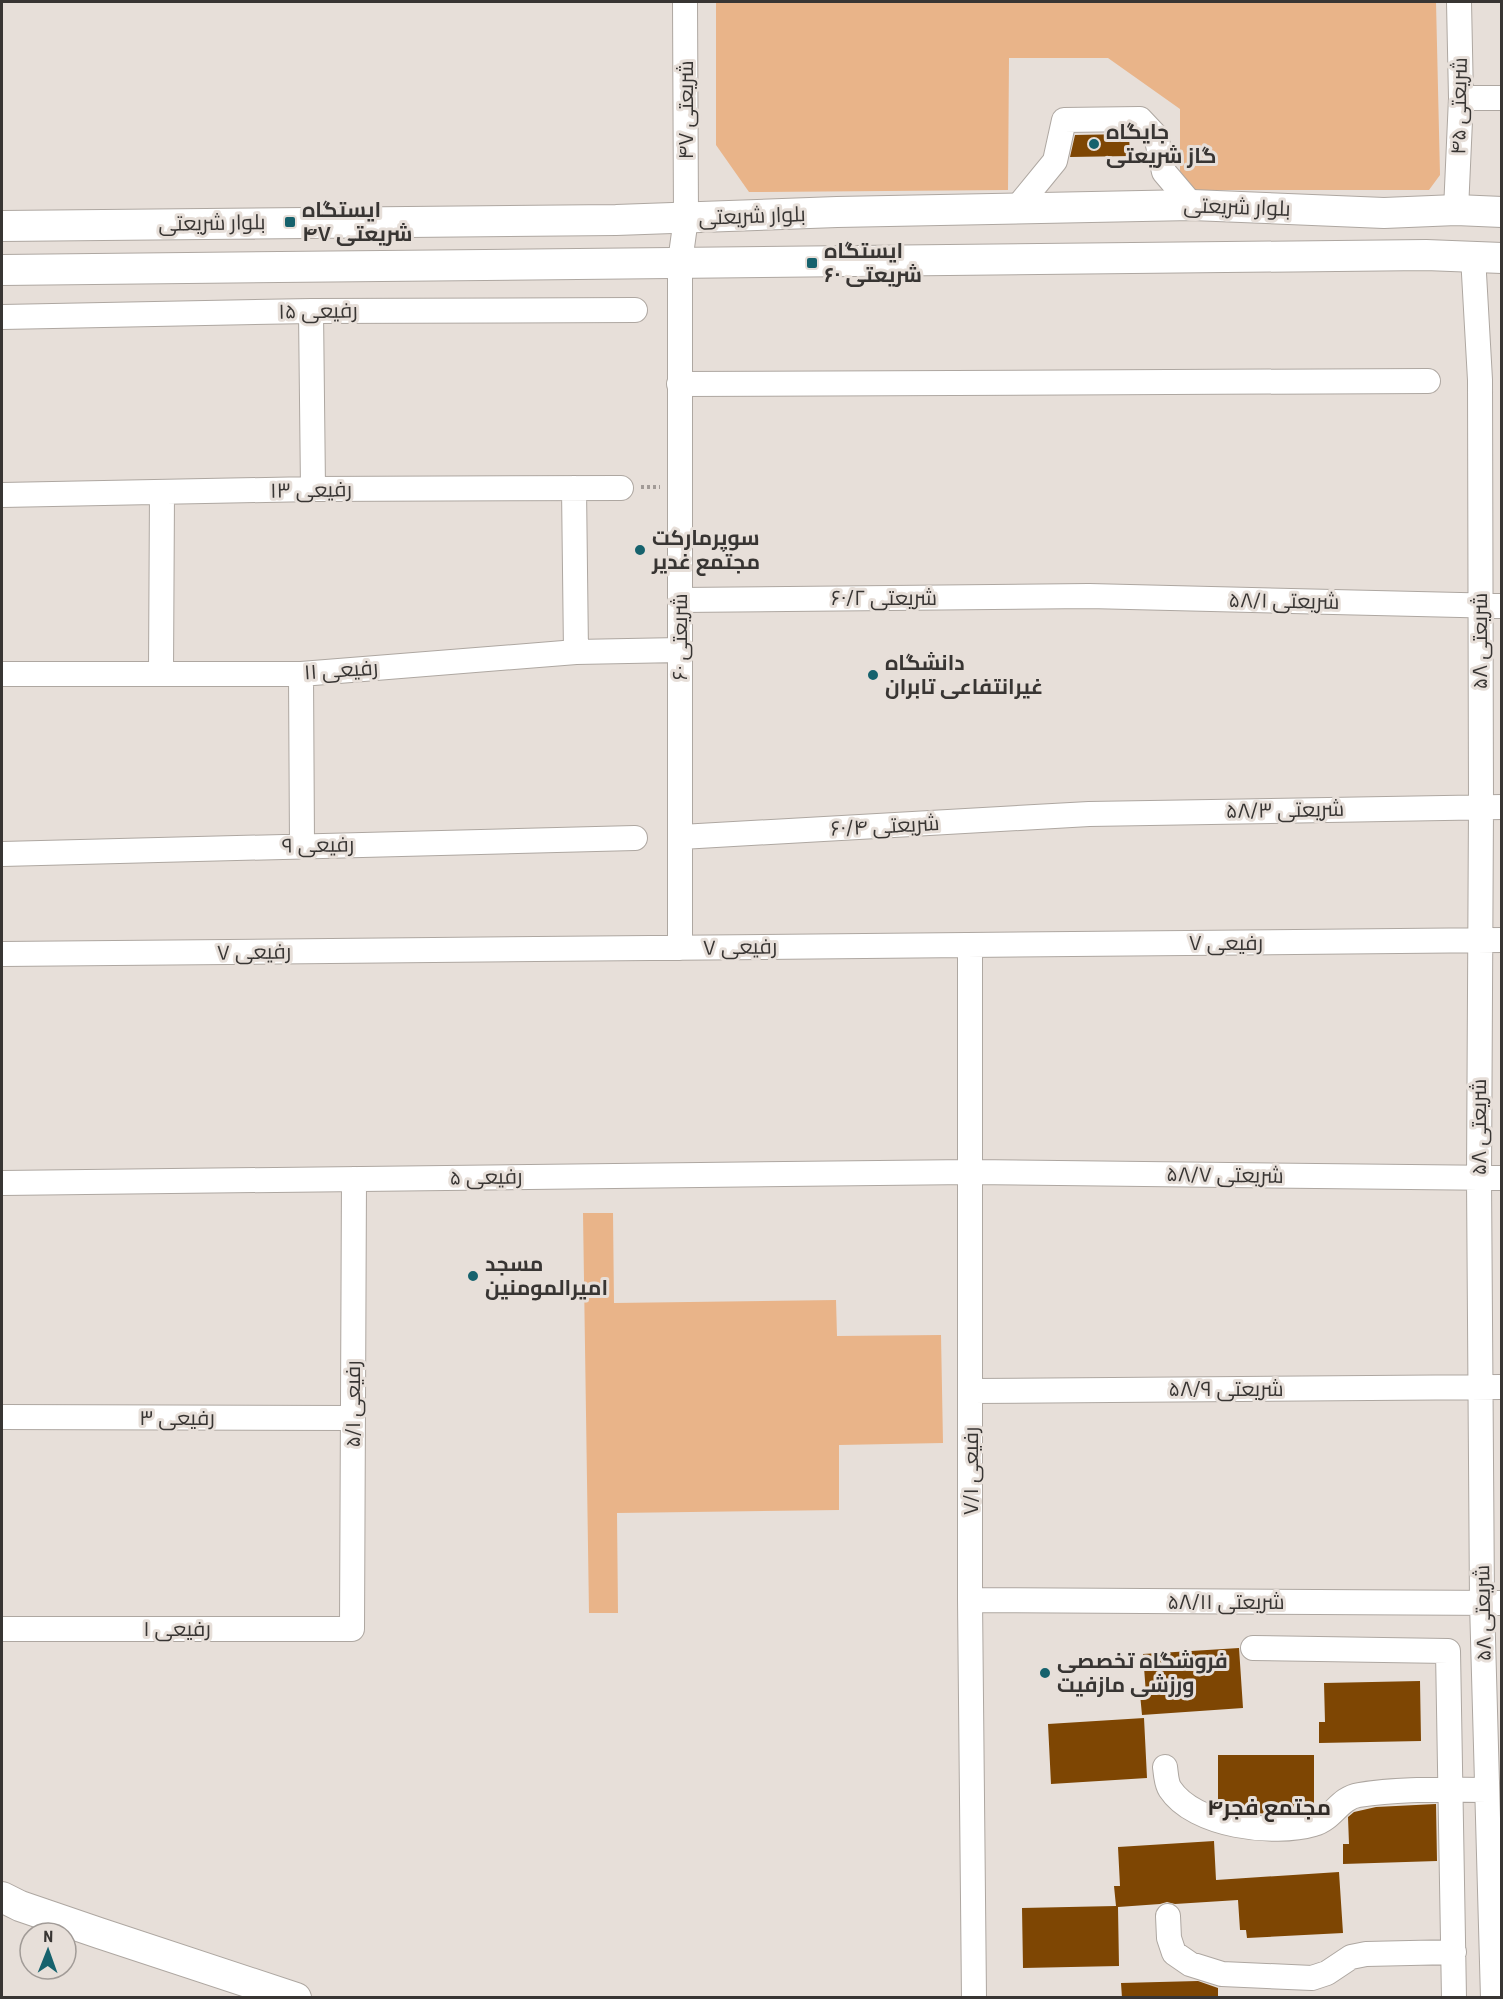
<svg xmlns="http://www.w3.org/2000/svg" width="1503" height="1999" viewBox="0 0 1503 1999" font-family="'Roboto Condensed',Cairo,sans-serif">
<rect width="100%" height="100%" fill="#e7dfd9"/>
<path fill="#e9b489" d="M716,2H1436L1440,175L1429,190H1190L1180,182V109L1108,58H1009L1008,190L749,192L716,145Z
M583,1213H613L614,1303L836,1300L837,1336L941,1335L943,1443L839,1445V1510L617,1513L618,1613H589Z"/>
<path fill="#7e4603" d="M1129,134L1130,156L1070,157L1075,135Z
M1239,1648L1243,1708L1142,1715L1140,1694H1146L1143,1654Z
M1420,1681L1421,1741L1319,1743V1722H1325L1324,1683Z
M1144,1718L1147,1778L1051,1784L1048,1724Z
M1218,1755H1314V1809L1295,1813L1278,1815L1239,1811L1218,1805Z
M1436,1804L1437,1861L1343,1864V1844H1349L1348,1817L1354,1812L1376,1807Z
M1214,1841L1216,1880L1339,1872L1343,1933L1247,1938L1246,1930H1240L1238,1900L1175,1904L1167,1902L1160,1904L1118,1907L1119,1966L1023,1968L1022,1908L1116,1906L1114,1886H1120L1118,1847Z
M1198,1981L1218,1988V1998H1122L1121,1983Z"/>
<g fill="none" stroke-linecap="round" stroke-linejoin="round">
<defs>
<path id="minor" d="M1461,98H1502
M1015,210L1055,161L1064,120L1140,119L1156,136L1164,172L1192,205
M1456,210L1461,98L1459,2
M1473,256L1480,380L1481,806L1479,1179L1482,1603L1493,1998
M311,311L313,489
M2,317L311,311L635,310
M679,384L1428,381
M574,488L576,652
M2,495L313,489L621,488
M680,600L1089,596L1502,606
M161,673L162,492
M2,674H301L576,652L680,650
M301,674L302,845
M681,837L1089,814L1502,807
M2,854L635,838
M970,945V1600L974,1998
M680,948V262L686,218L685,2
M2,954L1502,940
M2,1183L971,1172L1502,1178
M971,1391L1502,1387
M2,1417L353,1418
M970,1600L1502,1603
M2,1629H352L354,1179
M1253,1648L1448,1651L1454,1998
M1165,1767C1166,1773 1166,1783 1170,1789C1194,1826 1274,1836 1314,1824C1333,1819 1339,1798 1359,1795C1401,1788 1444,1790 1487,1790
M1168,1916L1169,1938L1174,1953L1190,1964L1222,1974L1312,1978L1327,1973L1351,1957L1366,1954L1454,1952"/>
<path id="major" d="M2,226L616,220L837,212L1192,205L1384,213L1456,210L1502,212
M2,270L1426,255L1502,258
M2,1897L20,1906L99,1933L296,1998"/>
</defs>
<use href="#minor" stroke="#aea7a1" stroke-width="26"/>
<use href="#major" stroke="#aea7a1" stroke-width="32"/>
<path stroke="#a29b97" stroke-width="4" stroke-dasharray="3 3" stroke-linecap="butt" d="M641,487H660"/>
<use href="#minor" stroke="#fff" stroke-width="24"/>
<use href="#major" stroke="#fff" stroke-width="30"/>
</g>
<g fill="#16626d" stroke="#e7dfd9" stroke-width="2">
<circle cx="1094" cy="144" r="6"/>
<rect x="284" y="216" width="12" height="12" rx="3"/>
<rect x="806" y="257" width="12" height="12" rx="3"/>
<circle cx="640" cy="550" r="6"/>
<circle cx="873" cy="675" r="6"/>
<circle cx="473" cy="1276" r="6"/>
<circle cx="1045" cy="1673" r="6"/>
</g>
<g text-anchor="middle" stroke-width="6" stroke-linejoin="round" paint-order="stroke">
<g font-size="21" fill="#383533" stroke="#e7dfd9">
<text transform="translate(1459 106) rotate(-89)" y="7">شریعتی ۴۵</text>
<text transform="translate(686 110) rotate(-90)" y="7">شریعتی ۴۷</text>
<text transform="translate(1237 207) rotate(2)" y="7">بلوار شریعتی</text>
<text transform="translate(752 216) rotate(-2)" y="7">بلوار شریعتی</text>
<text transform="translate(212 223) rotate(-1)" y="7">بلوار شریعتی</text>
<text transform="translate(318 311) rotate(-1)" y="7">رفیعی ۱۵</text>
<text transform="translate(311 490) rotate(-1)" y="7">رفیعی ۱۳</text>
<text x="884" y="605">شریعتی ۶۰/۲</text>
<text transform="translate(1284 601) rotate(1)" y="7">شریعتی ۵۸/۱</text>
<text transform="translate(680 637) rotate(-90)" y="7">شریعتی ۶۰</text>
<text transform="translate(1480 641) rotate(-90)" y="7">شریعتی ۵۸</text>
<text transform="translate(341 670) rotate(-4)" y="7">رفیعی ۱۱</text>
<text transform="translate(1285 810) rotate(-1)" y="7">شریعتی ۵۸/۳</text>
<text transform="translate(885 826) rotate(-3)" y="7">شریعتی ۶۰/۴</text>
<text transform="translate(318 845) rotate(-1)" y="7">رفیعی ۹</text>
<text x="1226" y="950">رفیعی ۷</text>
<text transform="translate(740 947) rotate(-1)" y="7">رفیعی ۷</text>
<text transform="translate(254 952) rotate(-1)" y="7">رفیعی ۷</text>
<text transform="translate(1479 1127) rotate(-90)" y="7">شریعتی ۵۸</text>
<text transform="translate(1225 1175) rotate(1)" y="7">شریعتی ۵۸/۷</text>
<text transform="translate(486 1177) rotate(-1)" y="7">رفیعی ۵</text>
<text x="1226" y="1396">شریعتی ۵۸/۹</text>
<text transform="translate(353 1404) rotate(-90)" y="7">رفیعی ۵/۱</text>
<text x="177" y="1425">رفیعی ۳</text>
<text transform="translate(971 1471) rotate(-90)" y="7">رفیعی ۷/۱</text>
<text x="1226" y="1609">شریعتی ۵۸/۱۱</text>
<text transform="translate(1483 1613) rotate(-91)" y="7">شریعتی ۵۸</text>
<text x="177" y="1636">رفیعی ۱</text>
</g>
<g font-size="21" font-weight="bold" fill="#383533" stroke="#e7dfd9" text-anchor="start">
<text x="1106" y="139">جایگاه<tspan x="1106" dy="24">گاز شریعتی</tspan></text>
<text x="302" y="217">ایستگاه<tspan x="302" dy="24">شریعتی ۴۷</tspan></text>
<text x="824" y="258">ایستگاه<tspan x="824" dy="24">شریعتی ۶۰</tspan></text>
<text x="652" y="545">سوپرمارکت<tspan x="652" dy="24">مجتمع غدیر</tspan></text>
<text x="885" y="670">دانشگاه<tspan x="885" dy="24">غیرانتفاعی تابران</tspan></text>
<text x="485" y="1271">مسجد<tspan x="485" dy="24">امیرالمومنین</tspan></text>
<text x="1057" y="1668">فروشگاه تخصصی<tspan x="1057" dy="24">ورزشی مازفیت</tspan></text>
</g>
<g font-size="22" font-weight="bold" fill="#302a26" stroke="#e7dfd9">
<text x="1269" y="1815">مجتمع فجر۴</text>
</g>
</g>
<rect width="1503" height="1999" fill="none" stroke="#383533" stroke-width="6"/>
<g transform="translate(48 1951) rotate(1)"><circle r="28" fill="#e7dfd9" stroke="#a19b97" stroke-width="1.5"/>
<path d="M0-4.5L10 22L0 15L-10 22Z" fill="#16626d"/>
<text y="-9" font-size="16" font-weight="bold" text-anchor="middle" fill="#383533">N</text>
</g>
</svg>
